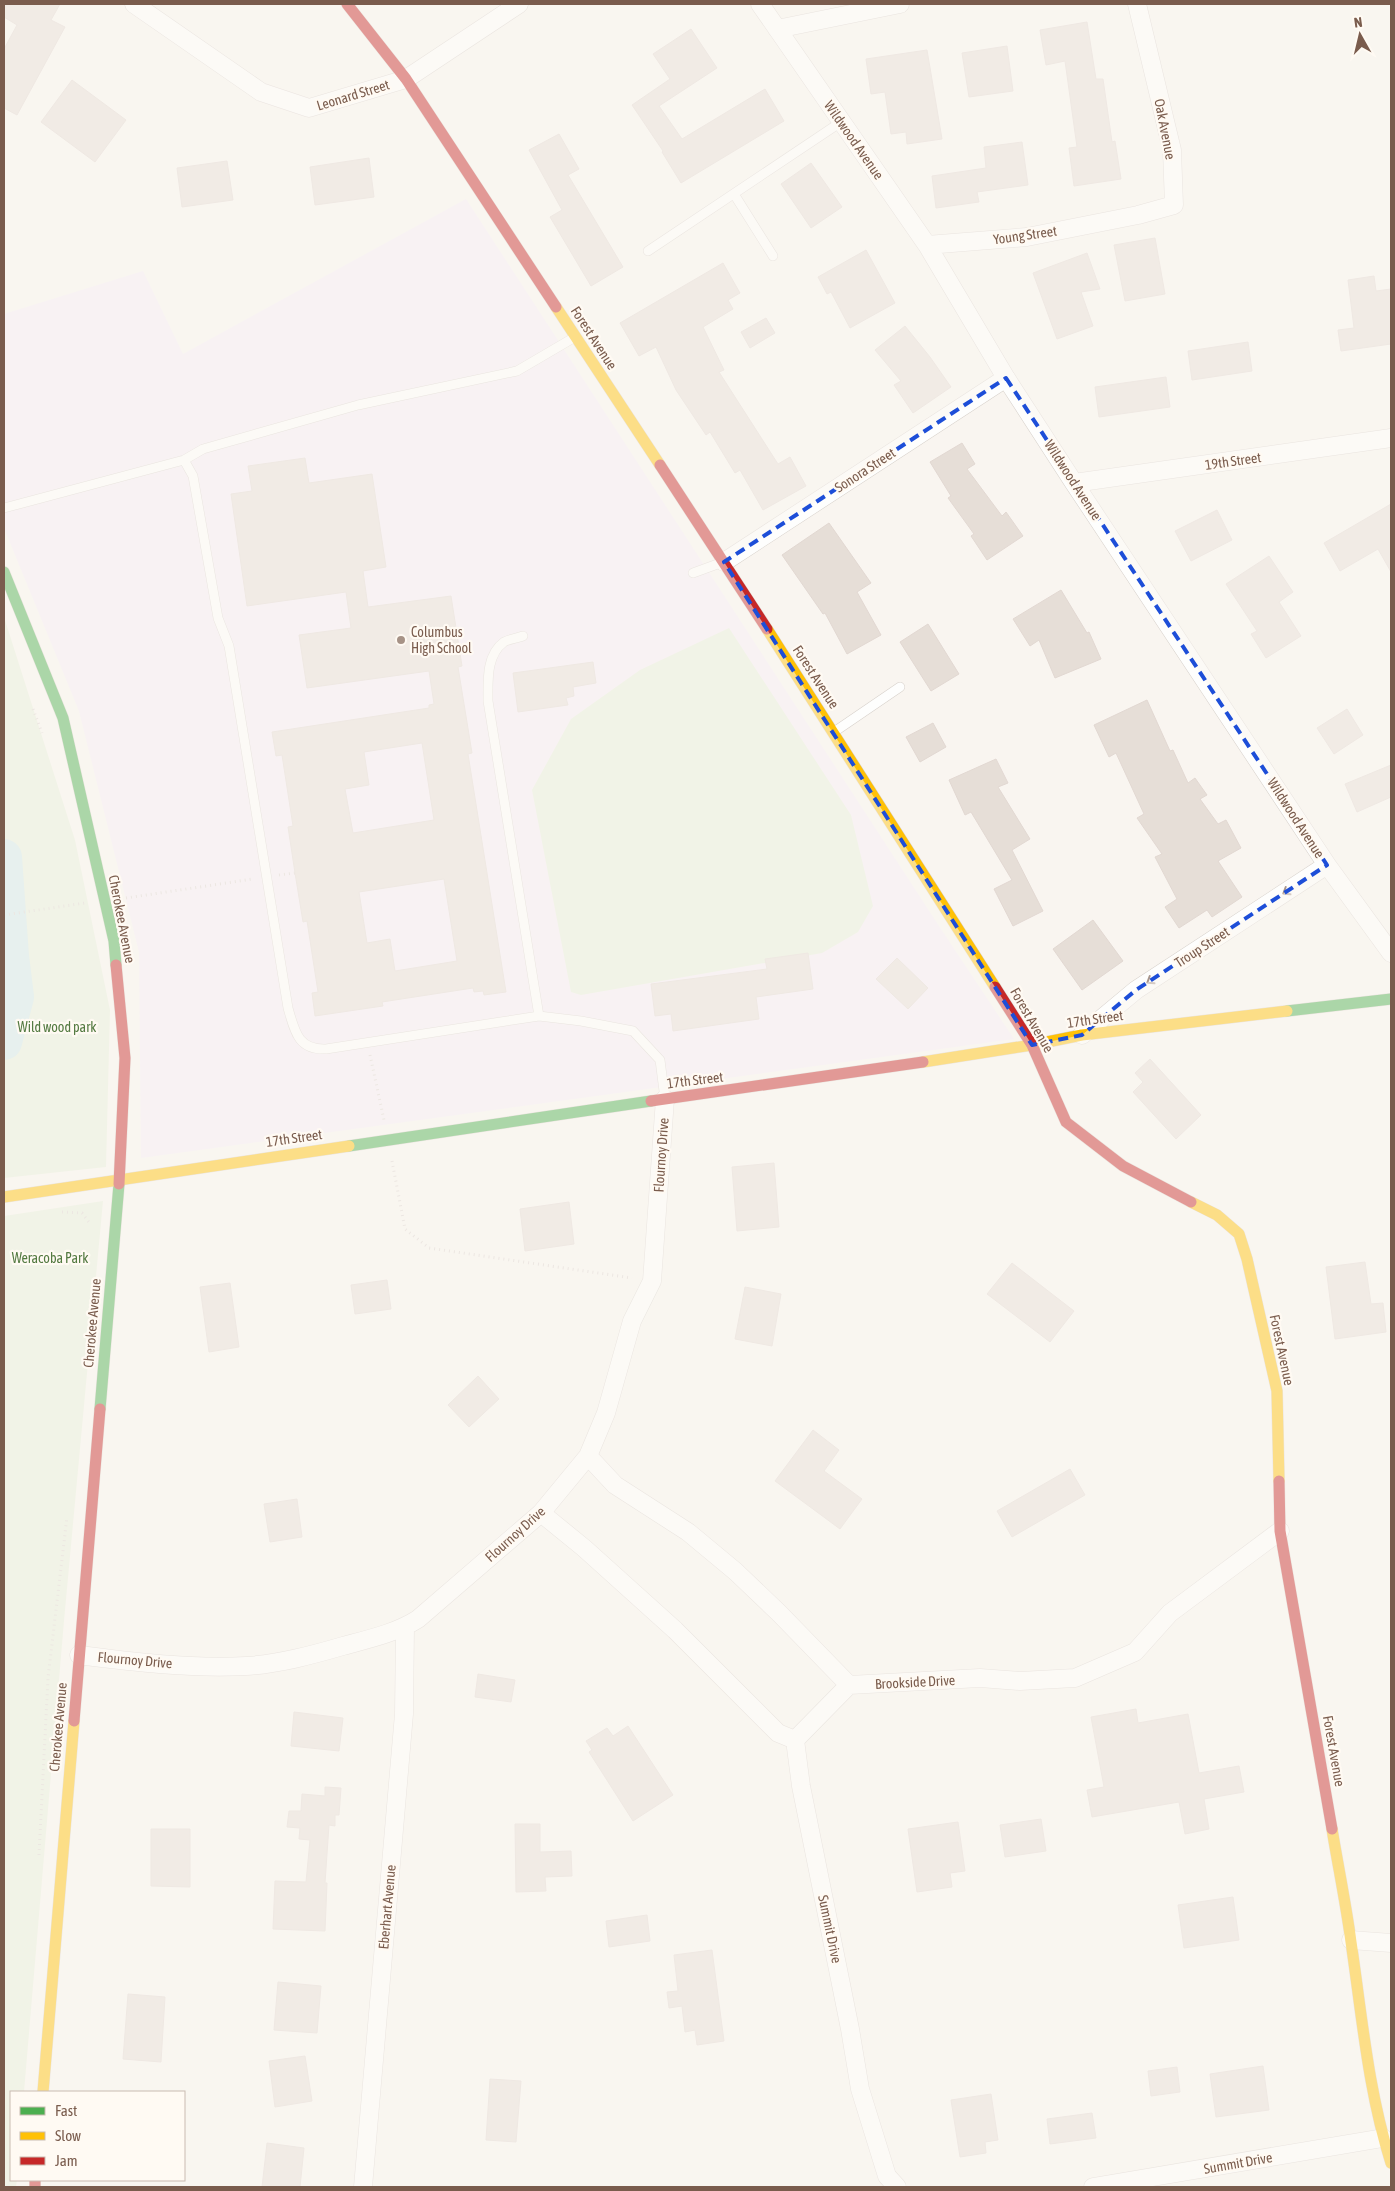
<svg xmlns="http://www.w3.org/2000/svg" width="1395" height="2191" viewBox="0 0 1395 2191" font-family="'Asap Condensed',sans-serif">
<rect width="100%" height="100%" fill="#f9f5f0"/>
<path fill="#f6eef6" d="M466,199L937,923L1014,1039L141,1158L139,952L79,711L4,528V314L143,271L183,354Z"/>
<path fill="#e7f0db" d="M4,617L75,840L110,1010L106,1167L4,1178Z
M729,628L851,815L873,906L858,932L822,953L581,995L571,992L532,790L571,719L640,670Z
M103,1201L64,1621L24,2092H11V2180H17L16,2187H4V1216Z"/>
<g fill="none" stroke-linecap="round" stroke-linejoin="round">
<path stroke="#d0e8ea" stroke-width="36" d="M4,857L11,956L16,997L4,1042"/>
</g>
<path fill="#e6ded7" stroke="#e2d8d2" fill-rule="evenodd" d="M4,4H60L51,20L65,27L17,115L4,108V49L17,25L4,17Z
M1087,22L1096,79H1103L1112,142L1115,141L1121,179L1074,186L1069,148L1077,147L1065,61L1046,65L1040,30Z
M691,29L717,68L659,106L682,139L765,89L784,121L681,183L662,152L663,151L632,105L670,79L653,54Z
M1007,46L1013,91L969,97L962,53Z
M927,50L942,139L907,144L906,132L891,134L885,92L871,94L866,59Z
M72,80L126,120L95,162L41,122Z
M559,134L579,169L568,175L623,267L591,286L550,217L562,210L529,150Z
M1022,142L1028,185L977,192L979,202L936,208L932,176L986,168L984,147Z
M369,158L374,197L315,205L310,167Z
M227,161L233,200L182,207L177,168Z
M811,163L842,207L811,228L781,184Z
M1155,238L1165,294L1125,301L1114,245Z
M866,250L895,303L850,328L831,292L827,294L818,277Z
M1087,253L1100,289L1081,292L1093,326L1057,339L1033,273Z
M723,263L740,293L728,300L733,309L703,327L724,370L719,372L778,464L790,457L806,486L763,510L740,470L735,473L710,432L706,435L676,390L656,347L639,356L620,323Z
M1374,276L1376,291L1391,289V344L1341,351L1338,330L1354,328L1348,280Z
M766,318L775,333L750,348L741,332Z
M905,326L930,357L951,387L913,413L894,385L901,381L875,350Z
M1248,342L1252,371L1192,380L1188,351Z
M1166,377L1170,407L1099,417L1095,387Z
M962,443L975,464L967,469L1002,516L1006,512L1023,536L987,560L971,536L974,534L948,498L951,496L930,462Z
M305,458L309,483L372,474L386,567L363,571L368,607L451,596L462,666L458,667L472,753L468,754L506,992L484,995L483,991L474,992L473,988L382,1002L383,1006L315,1016L312,993L318,992L307,921L303,922L295,873L288,827L293,826L282,755L276,756L272,732L429,708V705L434,704L429,671L307,688L299,635L351,628L346,592L247,606L231,494L252,491L248,466ZM422,743L434,820L353,833L345,789L369,785L364,752ZM444,879L457,961L395,971L390,939L367,943L359,892Z
M1391,504V572L1378,549L1340,571L1324,543Z
M1217,510L1232,540L1191,561L1175,531Z
M829,523L871,583L857,592L881,635L847,654L825,613L823,614L782,555Z
M1269,556L1293,592L1279,602L1301,636L1266,658L1251,634L1257,631L1226,584Z
M1061,590L1087,633L1089,632L1101,659L1055,678L1039,640L1030,646L1013,619Z
M928,624L959,674L931,691L900,642Z
M593,662L596,683L573,687L574,696L566,698L568,705L518,712L513,673Z
M1147,700L1170,751L1173,750L1188,783L1195,778L1207,795L1200,799L1218,824L1226,820L1241,848L1218,861L1242,897L1212,917L1207,910L1179,928L1165,907L1177,899L1155,857L1162,854L1137,818L1144,814L1116,753L1109,757L1094,725Z
M1347,709L1363,735L1334,754L1317,728Z
M933,723L946,747L920,762L906,737Z
M996,759L1008,783L998,787L1030,839L1012,850L1043,911L1013,926L994,889L1012,880L971,812L965,815L949,780Z
M1391,765V797L1357,812L1345,784Z
M1093,920L1123,961L1082,990L1053,949Z
M808,953L813,989L756,997L759,1019L673,1031L671,1014L655,1016L651,984L767,969L765,959Z
M897,958L928,988L908,1009L876,979Z
M1150,1059L1201,1115L1176,1139L1133,1092L1143,1082L1135,1073Z
M774,1163L779,1227L737,1231L732,1167Z
M569,1202L574,1244L525,1251L520,1209Z
M1365,1262L1371,1304L1383,1303L1386,1332L1335,1339L1326,1267Z
M1012,1263L1074,1311L1050,1342L987,1294Z
M387,1280L391,1309L355,1314L351,1285Z
M230,1283L239,1347L209,1352L200,1287Z
M745,1287L781,1294L772,1346L735,1339Z
M478,1376L499,1399L469,1427L448,1405Z
M813,1430L839,1450L824,1471L862,1499L840,1529L775,1481Z
M1070,1469L1085,1495L1012,1537L997,1511Z
M297,1499L302,1537L270,1542L264,1504Z
M478,1674L515,1680L511,1702L475,1697Z
M1136,1709L1138,1723L1188,1714L1199,1773L1239,1766L1244,1792L1204,1799L1209,1829L1185,1834L1179,1802L1092,1817L1087,1790L1104,1787L1091,1717Z
M294,1712L343,1718L339,1751L291,1746Z
M628,1726L673,1795L633,1821L589,1752L592,1750L586,1741L607,1728L613,1736Z
M325,1787L341,1788L339,1815H335V1826L329,1825L325,1883H327L325,1931L273,1929L275,1881L306,1882L310,1840L299,1839L300,1828L287,1827L289,1811H301L302,1794L325,1796Z
M1041,1819L1046,1851L1005,1857L1000,1825Z
M958,1822L965,1871L950,1873L952,1887L917,1892L908,1829Z
M515,1824H540V1852L571,1851L572,1876L545,1877L546,1891L516,1892Z
M151,1829H190V1887L151,1886Z
M1233,1897L1239,1940L1184,1948L1178,1905Z
M647,1915L650,1941L609,1947L606,1921Z
M712,1950L724,2041L697,2045L695,2030L685,2032L682,2006L669,2008L667,1992L678,1991L674,1955Z
M278,1982L321,1986L317,2033L274,2030Z
M128,1994L165,1997L161,2062L123,2059Z
M305,2056L312,2101L275,2107L269,2061Z
M1263,2066L1269,2110L1216,2117L1210,2074Z
M1177,2067L1180,2092L1151,2096L1148,2071Z
M490,2079L521,2081L516,2142L486,2140Z
M991,2094L998,2140L985,2142L986,2153L960,2157L951,2100Z
M1092,2113L1096,2138L1050,2144L1047,2119Z
M267,2143L304,2148L300,2187H262Z"/>
<g fill="none" stroke-linecap="round" stroke-linejoin="round">
<defs>
<path id="lane" d="M734,194L773,256
M648,251L841,122
M184,460L193,476L218,618L229,646L288,1008C295,1032 298,1050 326,1049L539,1016L581,1021L633,1031L660,1060L665,1099
M4,508L184,460L203,449L358,405L517,371L575,337
M693,573L723,562
M523,636C518,638 509,639 504,642C486,655 488,681 488,701L539,1016
M834,732L900,687"/>
<path id="street" d="M134,4L261,92L309,108L406,79L519,4
M760,4L927,245L1006,378L1074,483L1327,865L1391,953
M777,29L900,4
M927,245L1027,237L1138,215L1174,205L1172,150L1137,4
M1074,483L1391,438
M724,562L1006,378
M1082,1035L1136,990L1327,865
M588,1456L615,1485L688,1532L735,1571L779,1613L849,1685L980,1678L1020,1681L1075,1678L1135,1652L1170,1613L1280,1531
M541,1513L584,1548L675,1630L778,1733L795,1740
M79,1655C133,1662 191,1669 246,1666C279,1664 312,1655 343,1646C369,1639 396,1633 418,1619L541,1513L588,1456L606,1413L632,1321L652,1281L665,1099
M849,1685L795,1740L801,1786L850,2029L860,2089L887,2176L897,2187
M1351,1940L1391,1943
M363,2187L404,1714L405,1627
M1093,2187L1383,2138"/>
<path id="fast" d="M4,572L63,718L114,941L116,965
M1287,1011L1391,999
M349,1146L651,1101
M100,1409L119,1184"/>
<path id="slow" d="M556,307L660,465
M767,629L995,987
M923,1062L1032,1045L1082,1035L1287,1011
M4,1197L349,1146
M1191,1202L1217,1215L1239,1234L1247,1259L1277,1391L1279,1481
M1332,1829C1338,1866 1346,1904 1351,1942C1362,2016 1368,2091 1391,2163
M43,2092L74,1721"/>
<path id="jam" d="M347,4L406,79L556,307
M660,465L767,629
M116,965L125,1058L119,1184
M995,987L1032,1045L1066,1122L1123,1166L1191,1202
M651,1101L923,1062
M1279,1481L1280,1531L1332,1829
M74,1721L100,1409
M35,2180V2187"/>
</defs>
<use href="#lane" stroke="#d7d1cb" stroke-width="10"/>
<use href="#street" stroke="#d7d1cb" stroke-width="19"/>
<use href="#fast" stroke="#d9d2cb" stroke-width="12"/>
<use href="#slow" stroke="#d9d2cb" stroke-width="12"/>
<use href="#jam" stroke="#d9d2cb" stroke-width="12"/>
<path stroke="#dcd5d0" stroke-width="3" stroke-dasharray="1 4" stroke-linecap="butt" d="M33,709L42,733
M279,875L295,873
M126,898L253,879
M4,915L85,903
M370,1055L384,1120
M392,1161L405,1229L429,1248L632,1278
M62,1212L82,1213L91,1225
M39,1855L48,1678L67,1517"/>
<use href="#lane" stroke="#fefefd" stroke-width="9"/>
<use href="#street" stroke="#fefefd" stroke-width="18"/>
<use href="#fast" stroke="#4caf50" stroke-width="11"/>
<use href="#slow" stroke="#ffc107" stroke-width="11"/>
<use href="#jam" stroke="#c62828" stroke-width="11"/>
</g>
<defs><path id="oneway-chevron" d="M-2-3.5L2.5 0L-2 3.5" fill="none" stroke-width="1.6" stroke-linecap="round" stroke-linejoin="round" transform="scale(1.25)"/></defs>
<g stroke="#a8958b">
<use href="#oneway-chevron" transform="translate(1286 892) rotate(147)"/>
<use href="#oneway-chevron" transform="translate(1150 981) rotate(147)"/>
</g>
<path d="M0 0H1395V2191H0ZM1006,378L1327,865L1136,990L1082,1035L1032,1045L724,562Z" fill="#f9f5f0" fill-opacity=".55" fill-rule="evenodd"/>
<path fill="none" stroke="#1d4ed8" stroke-width="4" stroke-dasharray="10 6" stroke-linejoin="round" d="M1006,378L1327,865L1136,990L1082,1035L1032,1045L724,562Z"/>
<circle fill="#a69286" stroke="#fffaf3" stroke-width="2" cx="401" cy="640" r="5"/>
<g text-anchor="middle" stroke-width="4.5" stroke-linejoin="round" paint-order="stroke">
<g font-size="14" fill="#7a5c4d" stroke="#fffaf3">
<text transform="translate(353 95) rotate(-17)" y="5">Leonard Street</text>
<text transform="translate(1165 129) rotate(79)" y="5">Oak Avenue</text>
<text transform="translate(854 140) rotate(55)" y="5">Wildwood Avenue</text>
<text transform="translate(1025 235) rotate(-8)" y="5">Young Street</text>
<text transform="translate(594 338) rotate(57)" y="5">Forest Avenue</text>
<text transform="translate(1233 461) rotate(-8)" y="5">19th Street</text>
<text transform="translate(865 470) rotate(-33)" y="5">Sonora Street</text>
<text transform="translate(1073 480) rotate(57)" y="5">Wildwood Avenue</text>
<text transform="translate(816 677) rotate(57)" y="5">Forest Avenue</text>
<text transform="translate(1296 818) rotate(57)" y="5">Wildwood Avenue</text>
<text transform="translate(122 919) rotate(79)" y="5">Cherokee Avenue</text>
<text transform="translate(1202 947) rotate(-33)" y="5">Troup Street</text>
<text transform="translate(1095 1019) rotate(-8)" y="5">17th Street</text>
<text transform="translate(1032 1020) rotate(60)" y="5">Forest Avenue</text>
<text transform="translate(695 1080) rotate(-7)" y="5">17th Street</text>
<text transform="translate(294 1138) rotate(-8)" y="5">17th Street</text>
<text transform="translate(661 1155) rotate(-86)" y="5">Flournoy Drive</text>
<text transform="translate(92 1323) rotate(-85)" y="5">Cherokee Avenue</text>
<text transform="translate(1282 1350) rotate(78)" y="5">Forest Avenue</text>
<text transform="translate(515 1534) rotate(-42)" y="5">Flournoy Drive</text>
<text transform="translate(135 1660) rotate(5)" y="5">Flournoy Drive</text>
<text transform="translate(915 1682) rotate(-3)" y="5">Brookside Drive</text>
<text transform="translate(58 1727) rotate(-85)" y="5">Cherokee Avenue</text>
<text transform="translate(1334 1751) rotate(80)" y="5">Forest Avenue</text>
<text transform="translate(387 1907) rotate(-85)" y="5">Eberhart Avenue</text>
<text transform="translate(830 1929) rotate(78)" y="5">Summit Drive</text>
<text transform="translate(1238 2163) rotate(-10)" y="5">Summit Drive</text>
</g>
<g font-size="14" fill="#7a5c4d" stroke="#fffaf3" text-anchor="start">
<text x="411" y="637">Columbus<tspan x="411" dy="16">High School</tspan></text>
</g>
<g font-size="14" fill="#537a41" stroke="#fffaf3">
<text x="57" y="1032">Wild wood park</text>
<text x="50" y="1263">Weracoba Park</text>
</g>
</g>
<rect width="1395" height="2191" fill="none" stroke="#7a5c4d" stroke-width="10"/>
<rect x="10" y="2091" width="175" height="90" fill="#fffaf3" stroke="#cabbb1"/>
<rect x="20" y="2107" width="25" height="8" fill="#4caf50" stroke="#cabbb1"/>
<text x="55" y="2116" font-size="15" fill="#7a5c4d">Fast</text>
<rect x="20" y="2132" width="25" height="8" fill="#ffc107" stroke="#cabbb1"/>
<text x="55" y="2141" font-size="15" fill="#7a5c4d">Slow</text>
<rect x="20" y="2157" width="25" height="8" fill="#c62828" stroke="#cabbb1"/>
<text x="55" y="2166" font-size="15" fill="#7a5c4d">Jam</text>
<g transform="translate(1360 35) rotate(352)" stroke="#fffaf3" stroke-width="4" paint-order="stroke">
<path d="M0-4L9 19L0 12L-9 19Z" fill="#7a5c4d"/>
<text y="-8" font-size="14" font-weight="bold" text-anchor="middle" fill="#7a5c4d">N</text>
</g>
</svg>
